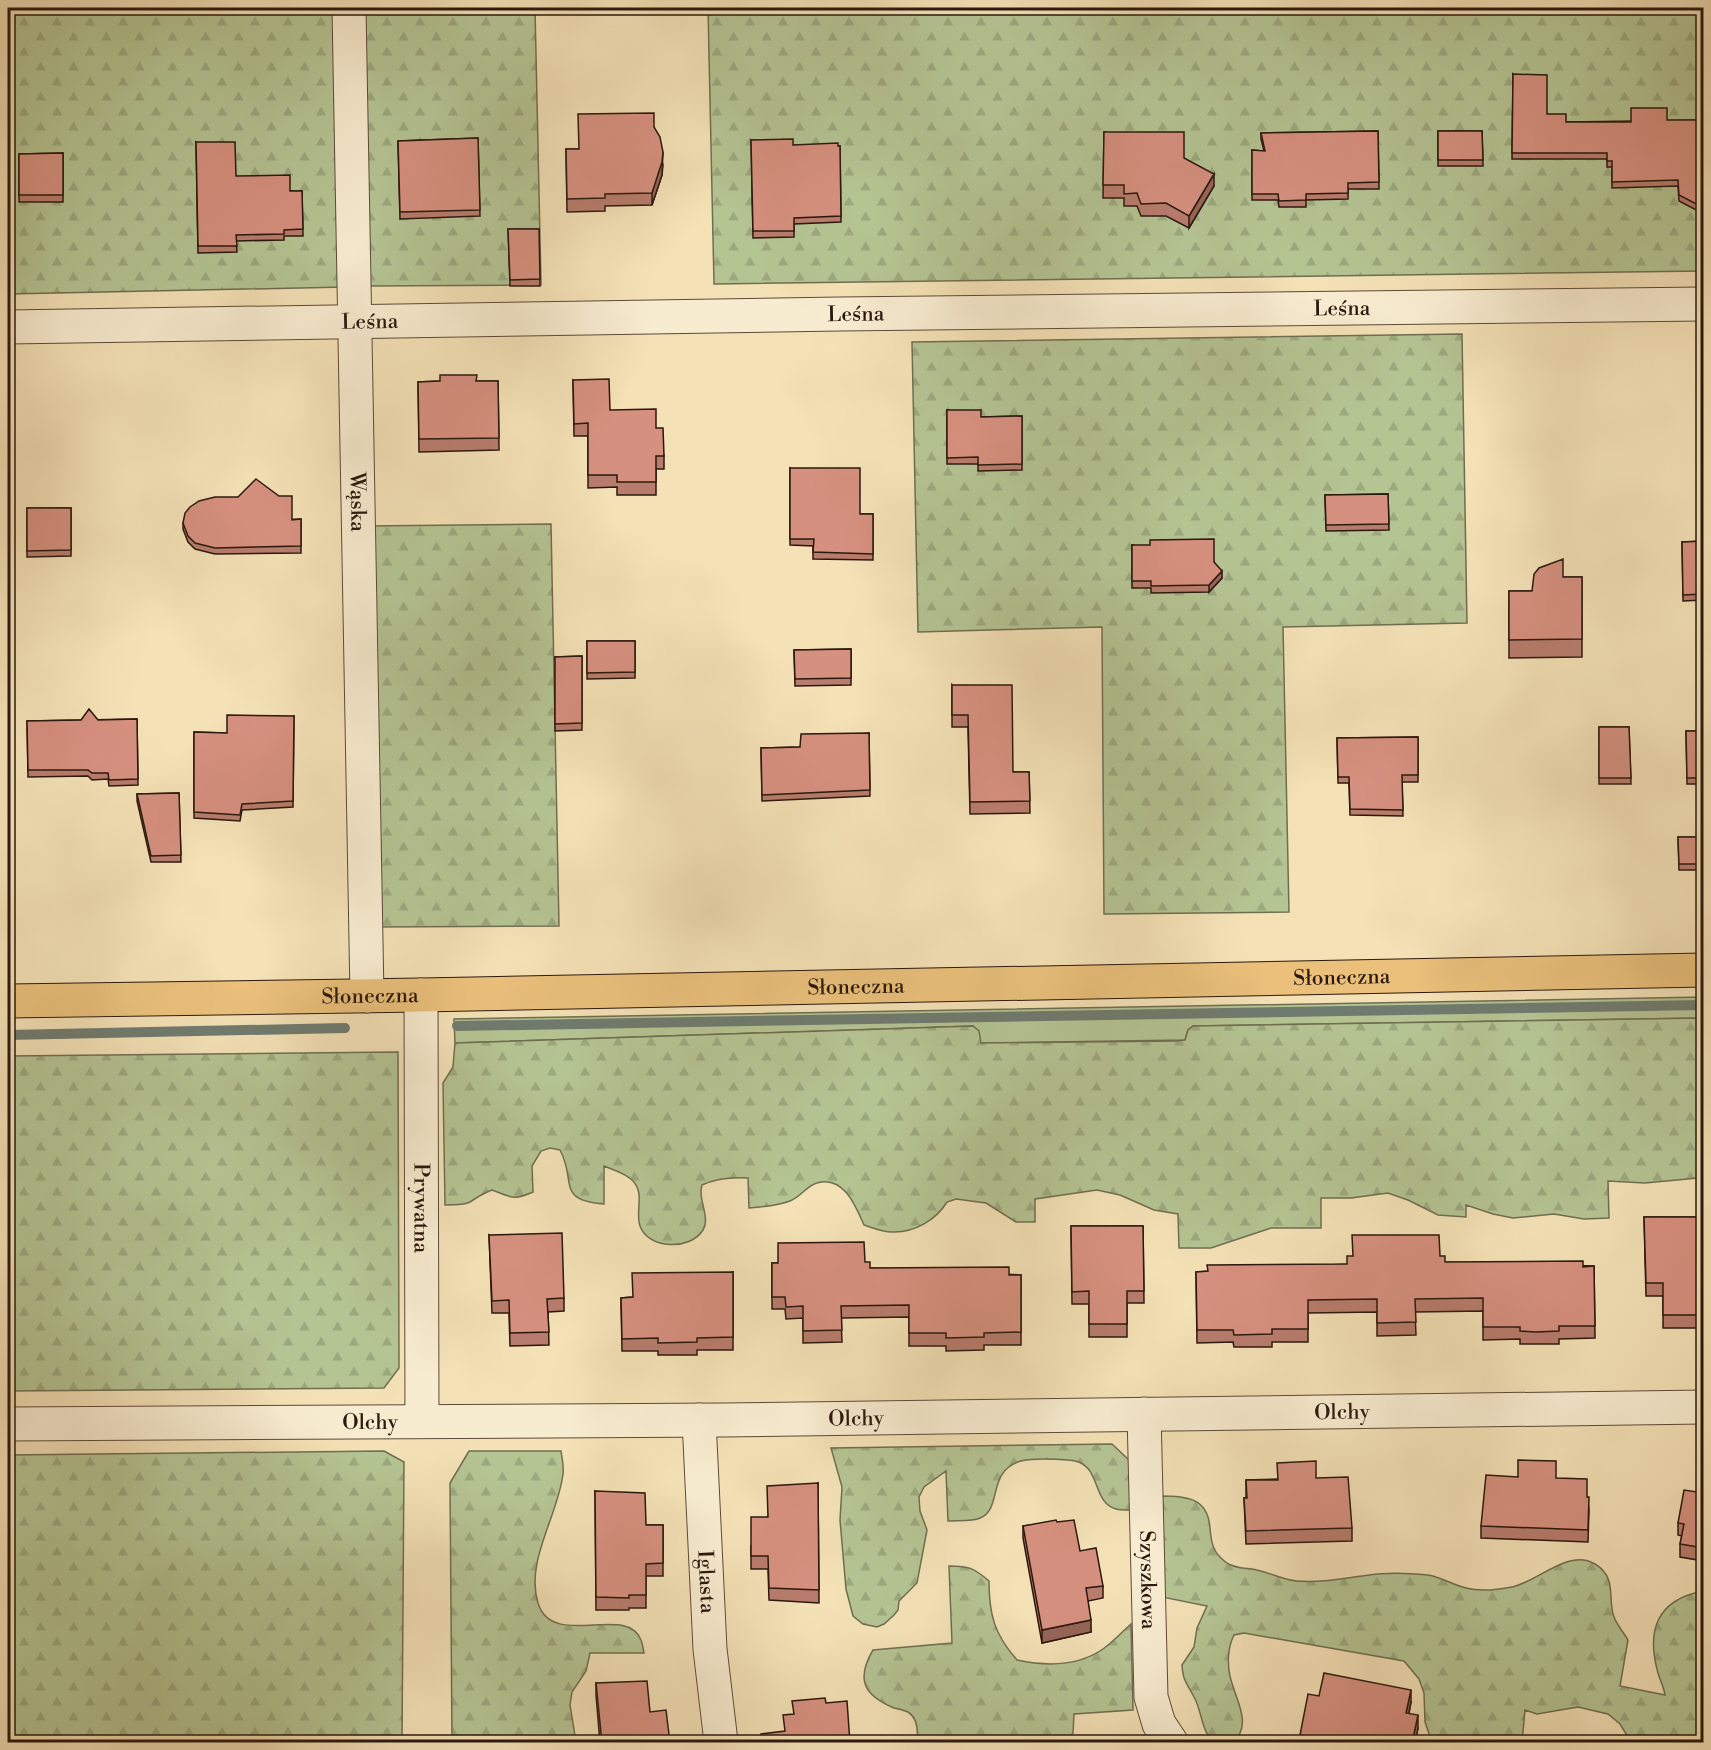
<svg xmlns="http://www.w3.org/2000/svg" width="1711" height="1750" viewBox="0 0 1711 1750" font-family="'Libre Bodoni',serif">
<defs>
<pattern id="forest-firs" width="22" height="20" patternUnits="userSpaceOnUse" patternTransform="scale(1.5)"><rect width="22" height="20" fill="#b5c493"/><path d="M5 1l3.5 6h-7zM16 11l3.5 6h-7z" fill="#9ca87e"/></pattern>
</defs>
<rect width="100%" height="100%" fill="#f4e1b6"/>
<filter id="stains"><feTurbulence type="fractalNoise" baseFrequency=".00333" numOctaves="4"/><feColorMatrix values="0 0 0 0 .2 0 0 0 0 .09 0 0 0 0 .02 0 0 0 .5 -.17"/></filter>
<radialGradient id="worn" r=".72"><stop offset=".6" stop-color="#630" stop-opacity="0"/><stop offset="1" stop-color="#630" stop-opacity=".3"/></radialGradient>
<path fill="#b5c493" stroke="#706e50" stroke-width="1.5" d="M1704,997L1703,1018L1193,1026L1188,1030L1185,1040L980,1043L973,1026L455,1043L454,1019Z"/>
<path fill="url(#forest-firs)" stroke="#706e50" stroke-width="1.5" d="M8,8H340L345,287L8,294Z
M361,8H535L541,285L367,286Z
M708,8H1703V271L714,284Z
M1462,334L1467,623L1283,627L1289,912L1104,914L1102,627L918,632L912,342Z
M551,524L559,926L377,927L367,526Z
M1703,1018V1180L1698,1178L1645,1183L1608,1181L1609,1218L1584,1219L1554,1214L1513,1218L1493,1214L1466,1205V1217L1438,1215L1408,1200L1388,1193L1351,1198H1321V1228H1271L1211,1248H1179L1178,1214L1154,1210L1120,1195L1097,1190L1035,1199V1222H1016L986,1203L956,1199L947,1202C936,1220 914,1233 892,1232C883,1232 873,1228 864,1225C856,1207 844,1175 817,1183C806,1186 801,1197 790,1201C777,1206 763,1207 749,1208L748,1178C731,1177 717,1178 702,1185C697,1199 711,1217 703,1230C690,1251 648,1249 640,1226C635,1211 645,1194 633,1181C626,1173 613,1170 604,1166V1204C555,1200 577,1181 560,1150L550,1148L541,1151L532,1166L533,1192C513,1201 511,1197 492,1190C483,1193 478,1197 470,1202C462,1206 453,1204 445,1205L443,1083L453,1067L455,1043L973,1026L979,1031L981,1043L1176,1041L1185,1040L1188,1030L1193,1026Z
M398,1052L399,1368L384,1388L8,1391V1056Z
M1112,1444L1129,1460L1130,1510C1125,1510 1120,1510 1116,1509C1090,1502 1103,1461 1068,1460C1054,1459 1034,1458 1021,1461C986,1471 1003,1509 980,1518C972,1522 957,1520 948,1521L946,1471L924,1487L919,1497L920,1511L927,1530L917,1583L899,1601L898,1610L894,1615L884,1624L877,1627L863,1624L853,1616L846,1589L840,1520L842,1487L831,1448Z
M384,1451L404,1462L402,1742H8V1455Z
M469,1451H561C562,1458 564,1467 563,1474C558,1516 525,1561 538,1603C552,1650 627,1603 641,1640C643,1644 643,1649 644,1653H590L586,1671L572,1692L570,1705L576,1742H452L450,1483Z
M1160,1496C1185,1496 1208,1497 1210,1528C1211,1539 1212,1549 1220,1557C1223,1560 1227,1564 1231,1565C1239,1569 1249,1568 1257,1570C1271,1573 1283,1580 1297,1581C1321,1583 1345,1578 1369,1575C1388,1572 1409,1573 1428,1575C1441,1577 1453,1585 1466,1588C1481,1592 1497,1590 1512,1587C1538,1582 1568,1548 1595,1564C1618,1578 1607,1599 1614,1617C1617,1625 1624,1633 1628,1640L1620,1686L1665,1695C1664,1688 1660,1680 1658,1673C1646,1630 1657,1600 1703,1591V1742H1631L1620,1724L1608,1714L1578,1707L1537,1714L1525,1710L1522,1742H1432L1425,1722L1424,1693L1419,1679L1404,1661L1244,1633L1234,1635C1228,1647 1227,1663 1230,1676C1234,1697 1254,1724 1233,1742H1213C1201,1730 1202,1711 1194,1697C1187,1683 1183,1682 1182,1665L1194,1647L1197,1628L1207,1606L1162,1597Z
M949,1566C969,1566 974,1568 989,1581C989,1614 994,1634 1017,1660C1045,1666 1077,1667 1103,1649C1113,1642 1122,1632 1131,1624L1133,1710L1074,1714L1073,1733L1065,1742H917C918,1733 918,1718 908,1712C904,1710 898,1709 894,1708C863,1695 856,1679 873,1650L952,1643Z"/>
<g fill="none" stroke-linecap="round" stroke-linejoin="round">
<path stroke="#6f7b6f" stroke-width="10" d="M457,1026L1704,1005
M8,1035L345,1028"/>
<defs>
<g id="minor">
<path id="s1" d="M349,8L367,996"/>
<path id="s2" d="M8,327L840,314L1704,304"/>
<path id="s3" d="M421,995L422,1421"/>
<path id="s4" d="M1144,1414L1151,1697L1159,1724L1171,1742"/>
<path id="s5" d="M699,1420L710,1649L721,1742"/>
<path id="s6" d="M8,1424L723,1420L1704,1407"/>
</g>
<g id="major">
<path id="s7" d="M8,1001L421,995L1704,970"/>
</g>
</defs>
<use href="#minor" stroke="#5d4a38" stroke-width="35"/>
<use href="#major" stroke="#2b180e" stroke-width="35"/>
<use href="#minor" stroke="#f8ecd0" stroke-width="33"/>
<use href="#major" stroke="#eac07b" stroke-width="33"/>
</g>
<path fill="#b87c6d" stroke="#2b180e" stroke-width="1.5" d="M1513,74L1547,114L1566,122L1704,120V214L1679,201L1678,186L1612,188V167H1607V159H1512Z
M654,127L663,165L662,175L652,205L605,206V211L567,212L566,149H579Z
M1378,131L1379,189H1348V199L1306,200V207H1279L1278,200H1252V150L1264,151L1261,139V133Z
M1438,131H1482L1483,166H1438Z
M1104,132L1184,158L1214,186L1189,228L1166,216H1141L1137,206H1124V198H1103Z
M478,138L480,216L400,219L398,141Z
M751,140L793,145L840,146L841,222L794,224V237L753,238Z
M196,142L236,176L290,191H302L303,236H284V240L236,241L237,252L198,253Z
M63,153V202H19V154Z
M508,229H539L540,286H510Z
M573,380L610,410L656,428L664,456V469H656V495H617V487L588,488V436H574Z
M440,381H498L499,450L419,452L418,382Z
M947,410L981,417L1022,416V470L978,471V464H947Z
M790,468L860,514H873V560L813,559V546L790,545Z
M1388,494L1389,530L1326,531L1325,495Z
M27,508H71V556L27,557Z
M301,519V553L215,554L195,549L188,542L183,529V523Z
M1704,541V600L1683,601L1682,542Z
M1132,545L1214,562L1222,578L1209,592L1151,593V588H1132Z
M1563,577H1582V657L1509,658V591H1532Z
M587,641H635V678L587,679Z
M851,649V685L795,686L794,650Z
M582,656V730L555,731V657Z
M952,685L1013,772H1029L1030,813L970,814L968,727H952Z
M294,716L293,807L242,810L240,821L194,818V732L227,733Z
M137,719L138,785L109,786L108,779L92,780L88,776L28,777L27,721Z
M1599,727H1629L1631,784H1599Z
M1686,731H1704V784H1687Z
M869,733L870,796L762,801L761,748L800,747Z
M1418,737V782H1402L1403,816L1350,815L1349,783H1338L1337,738Z
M179,793L181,862H151L137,801V794Z
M1678,837H1704V870H1679Z
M1644,1217H1704V1294H1701L1702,1328H1663V1296H1646Z
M1071,1226H1143L1144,1303H1127V1337H1089V1304H1072Z
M489,1235L564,1298V1311L548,1312L549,1345L510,1346L509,1313H492Z
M1440,1256L1445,1262L1594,1266L1595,1338L1559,1339V1344H1520V1339L1483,1340V1311L1415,1312L1416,1335L1377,1336V1312L1308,1313V1342H1272V1347H1234L1233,1342L1197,1343L1196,1272L1347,1264Z
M865,1262L870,1268L1021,1275V1345H984V1350L946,1351V1346H909V1317L841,1318L842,1342L803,1343V1318L786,1319L785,1309H772V1263Z
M733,1272V1350H697V1355H658V1351H622L621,1298L633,1297Z
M1316,1478L1352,1528V1541L1246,1544L1244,1498H1246V1480Z
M1556,1478L1587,1497L1589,1509L1588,1542L1481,1538V1526Z
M818,1483L819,1603L769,1600L768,1569H751V1546L767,1517Z
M1704,1483V1561L1680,1557V1544L1682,1536L1678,1535V1523Z
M595,1491L646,1525H663V1576H646V1608H629V1610H596Z
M1057,1522L1080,1551L1103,1586V1598L1088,1601L1091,1632L1042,1643L1023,1538V1526Z
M596,1683L650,1712L670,1743H600L596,1695Z
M1319,1696L1411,1702L1409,1714L1418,1728L1415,1743H1300V1735Z"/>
<path fill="#966559" stroke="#2b180e" stroke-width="1.5" d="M663,152L662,175L652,205V193Z
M1214,174V186L1189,228V216Z
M1222,571V578L1209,592V585Z
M1091,1620V1632L1042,1643V1630Z
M1411,1690V1702L1406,1726V1713Z
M1418,1715V1728L1415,1743H1412Z"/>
<path fill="#d6907f" stroke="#2b180e" stroke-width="1.5" d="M1513,74L1547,75V114H1566V122H1631V108H1667V120H1704V208L1679,195L1678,180L1612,182V161H1607V153H1512Z
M654,113V127L660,137L663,152L662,162L652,193L605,194V198L567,199L566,149H579L578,114Z
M1378,131L1379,182L1348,183V193L1306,194V200L1279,201L1278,194H1252V150L1265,151L1261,133Z
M1438,131H1482L1483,160H1438Z
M1104,132H1184V158L1214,174L1189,216L1166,203L1141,204L1137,193L1124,194V185H1103Z
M478,138L480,210L400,212L398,141Z
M793,139V145L838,143V146H840L841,216L794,218V231H753L751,140Z
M196,142H235L236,176L290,175V191H302L303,229L284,230V234L236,235L237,246H198Z
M63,153V195H19V154Z
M508,229H539L540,279L510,280Z
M440,375H477L476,381H498L499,438L419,439L418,382L440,381Z
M609,379L610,410L656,409V428H663L664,456H656V482H617V475H588V423L574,424L573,380Z
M947,410H981V417L1022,416V464L978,465V457L947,458Z
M790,468H860V514H873V554L813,552L814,539H790Z
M256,479L279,496H292V520L301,519V546L215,548L195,543L188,536L183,523L185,513L190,507L199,501L215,497H238Z
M1388,494L1389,524L1326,525L1325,495Z
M27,508H71V550L27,551Z
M1214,539V562L1222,571L1209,585L1151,586V581H1132V545H1150V540Z
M1704,541V594L1683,595L1682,542Z
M1563,559V577H1582V639L1509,640V591H1532L1534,574L1539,568Z
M587,641H635V672L587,673Z
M851,649V678L795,679L794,650Z
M582,656V723L555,724V657Z
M952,685H1012L1013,772H1029L1030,801L970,802L968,715H952Z
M89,709L98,720L137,719L138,779L109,780L108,773H92L88,770H28L27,721L81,720Z
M227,715L294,716L293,801L242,804L240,815L194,812V732L227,733Z
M1599,727H1629L1631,778H1599Z
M1686,731H1704V778H1687Z
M869,733L870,790L762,795L761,748L800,747L801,734Z
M1418,737V775H1402L1403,810L1350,809L1349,777H1338L1337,738Z
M179,793L181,855L151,856L137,794Z
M1678,837H1704V864H1679Z
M1644,1217H1704V1282H1701L1702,1315H1663V1283H1646Z
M1071,1226H1143L1144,1291H1127V1324H1089V1291L1072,1292Z
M562,1233L564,1298L547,1299L549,1332L510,1333L509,1300L492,1301L489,1235Z
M1352,1235H1439L1440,1256H1445V1262L1583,1261V1267L1594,1266L1595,1326H1559V1331L1536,1332L1520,1331V1327H1483V1298L1415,1299L1416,1322L1377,1323V1299L1308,1300V1329H1272V1334L1234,1335L1233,1330H1197L1196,1272L1208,1271L1207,1265L1347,1264V1256H1353Z
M864,1242L865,1262H870V1268L1009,1267V1275H1021V1332L984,1333V1337L946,1338V1333H909V1305L841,1306L842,1330L803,1331V1306L786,1307L785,1297H772V1263H778V1243Z
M733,1272V1337L697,1338V1342L658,1343V1338L622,1339L621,1298L633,1297L632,1273Z
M1518,1460L1556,1461V1478L1587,1479V1497H1589L1588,1530L1481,1526L1486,1475L1518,1477Z
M1316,1461V1478L1348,1477L1352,1528L1246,1531L1244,1498H1247L1246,1480H1278L1277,1463Z
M1699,1482L1704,1483V1548L1680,1544L1684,1524L1678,1523L1684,1490L1697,1492Z
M818,1483L819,1590L769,1588L768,1556H751V1517H768L767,1486Z
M595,1491L645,1493L646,1525H663V1563L646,1564V1595H629V1598L596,1597Z
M1056,1520L1057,1522L1074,1520L1080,1551L1096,1548L1103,1586L1086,1588L1091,1620L1042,1630L1023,1526Z
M1324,1673L1411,1690L1406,1713L1418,1715L1412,1743H1336V1741L1300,1735L1308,1694L1319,1696Z
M647,1681L650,1712L666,1710L670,1743H602L596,1683Z
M825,1698L826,1703L847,1701L850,1743H762L761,1734L785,1731L783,1715L794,1714L792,1701Z"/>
<g text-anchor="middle" stroke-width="5" stroke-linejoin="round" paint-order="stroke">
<g font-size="21" fill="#2b180e" stroke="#f8ecd0">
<text dy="7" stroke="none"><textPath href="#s2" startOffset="1334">Leśna</textPath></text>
<text dy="7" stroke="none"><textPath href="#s2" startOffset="848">Leśna</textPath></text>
<text dy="7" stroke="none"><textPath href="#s2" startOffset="362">Leśna</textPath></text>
<text dy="7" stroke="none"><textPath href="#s1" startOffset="494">Wąska</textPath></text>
<text dy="7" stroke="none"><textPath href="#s7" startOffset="1334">Słoneczna</textPath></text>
<text dy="7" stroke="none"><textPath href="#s7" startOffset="848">Słoneczna</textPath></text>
<text dy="7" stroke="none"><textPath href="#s7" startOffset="362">Słoneczna</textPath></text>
<text dy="7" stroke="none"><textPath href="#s3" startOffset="213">Prywatna</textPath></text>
<text dy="7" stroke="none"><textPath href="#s6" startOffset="1334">Olchy</textPath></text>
<text dy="7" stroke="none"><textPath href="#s6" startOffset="848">Olchy</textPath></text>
<text dy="7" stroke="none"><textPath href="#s6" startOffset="362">Olchy</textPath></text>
<text dy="7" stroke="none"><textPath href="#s4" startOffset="166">Szyszkowa</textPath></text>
<text dy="7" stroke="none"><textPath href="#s5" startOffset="162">Iglasta</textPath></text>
</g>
</g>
<rect width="1711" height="1750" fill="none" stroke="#f4e1b6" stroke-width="30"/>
<rect x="9" y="9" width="1693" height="1732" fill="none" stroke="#2b180e" stroke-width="3"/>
<rect x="15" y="15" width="1681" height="1720" fill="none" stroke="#2b180e" stroke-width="1.5"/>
<rect width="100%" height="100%" filter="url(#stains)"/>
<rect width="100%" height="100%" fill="url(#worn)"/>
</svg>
